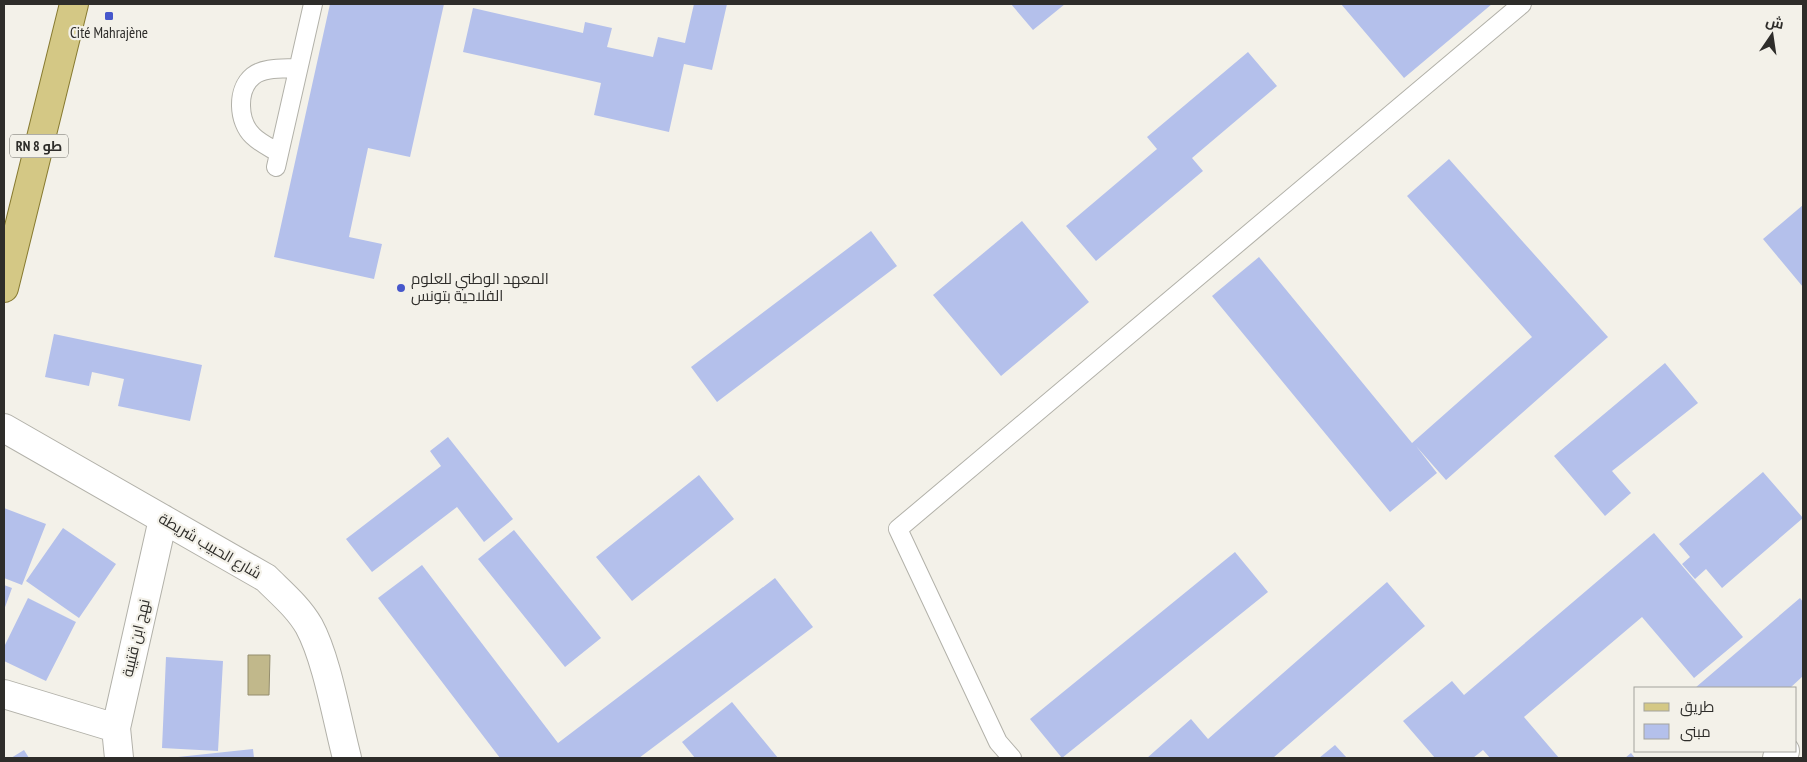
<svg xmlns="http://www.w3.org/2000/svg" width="1807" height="762" viewBox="0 0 1807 762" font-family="'PT Sans Narrow',Cairo,sans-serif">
<rect width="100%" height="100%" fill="#f3f1e9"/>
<path fill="#c1b88b" stroke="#958e6e" d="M248,655H270L269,695H248Z"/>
<path fill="#b4c0eb" d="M330,4H444L410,157L368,148L349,237L382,244L374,279L274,257Z
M694,4H727L712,70L684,64L669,132L594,115L601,83L463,52L473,8L583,33L585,22L612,28L607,47L653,57L658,37L685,43Z
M1011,4H1065L1033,30Z
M1341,4H1492L1404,78Z
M1248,52L1277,86L1192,158L1203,171L1096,261L1066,226L1157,149L1147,137Z
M1449,159L1608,337L1446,480L1416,446L1437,473L1390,512L1212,296L1259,257L1412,443L1532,337L1407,196Z
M1803,205V287L1763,239Z
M1022,221L1089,302L1001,376L933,295Z
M871,231L897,266L717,402L691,367Z
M54,334L202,365L190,421L118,406L124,379L92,372L89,386L45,377Z
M1665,363L1698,403L1612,471L1631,493L1605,516L1554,456Z
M448,437L513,519L484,542L457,507L372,572L346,539L441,466L430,451Z
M1763,472L1803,518L1722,588L1706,569L1695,579L1682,564L1690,557L1679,544Z
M699,475L734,519L632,601L596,557Z
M4,508L46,524L22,585L4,578Z
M63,528L116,564L79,618L26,581Z
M514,530L601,638L565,667L478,559Z
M1654,533L1743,637L1694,678L1642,617L1524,717L1559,758H1490L1483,750L1473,758H1435L1403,721L1452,681L1464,695Z
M1235,552L1268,592L1062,758L1030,719Z
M422,565L558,743L775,578L813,627L639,758H500L378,598Z
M1387,582L1425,626L1273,758H1147L1191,719L1208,739Z
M4,585L12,588L4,610Z
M28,598L76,622L46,681L4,661V647Z
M1800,598L1803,602V676L1790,688H1695Z
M166,657L223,661L218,751L162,748Z
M732,702L778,758H695L682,742Z
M1335,745L1347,758H1319Z
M253,749L254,758H178V757Z
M24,750L29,758H11Z
M1631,753L1635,758H1625Z"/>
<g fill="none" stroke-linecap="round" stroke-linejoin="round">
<defs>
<path id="service" d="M279,153C271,148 260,143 253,136C238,122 236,90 253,76C264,67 284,69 298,68
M276,167L313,4
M1012,758L998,742L898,529L1522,4"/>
<path id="minor" d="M4,428L266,578C281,593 298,607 309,626C327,659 337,720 347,758
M4,694L116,728
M119,758L116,728L163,519"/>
<path id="tertiary" d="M1777,758L1785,751"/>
<path id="primary" d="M4,288L74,4"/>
</defs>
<use href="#service" stroke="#b2b1a9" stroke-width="20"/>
<use href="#minor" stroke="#b2b1a9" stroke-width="30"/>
<use href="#tertiary" stroke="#b2b1a9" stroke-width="30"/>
<use href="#primary" stroke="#877a30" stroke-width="30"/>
<use href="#service" stroke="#fff" stroke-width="18"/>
<use href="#minor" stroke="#fff" stroke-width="28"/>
<use href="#tertiary" stroke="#fff" stroke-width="28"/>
<use href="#primary" stroke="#d4c885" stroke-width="28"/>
</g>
<g fill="#4657cb" stroke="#f3f1e9" stroke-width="2">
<rect x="104" y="11" width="10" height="10" rx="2.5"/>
<circle cx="401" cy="288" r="5"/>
</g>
<g text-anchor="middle" stroke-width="4.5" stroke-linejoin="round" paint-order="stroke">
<rect fill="#f3f1e9" stroke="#696863" stroke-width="1" x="10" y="134.5" width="58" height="23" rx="4"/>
<g font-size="14" font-weight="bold" fill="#2e2d2a">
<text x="39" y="151">RN 8 طو</text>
</g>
<g font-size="15" fill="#2e2d2a" stroke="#f3f1e9">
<text x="109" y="38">Cité Mahrajène</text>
<text x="411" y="284" text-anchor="start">المعهد الوطني للعلوم<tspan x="411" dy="17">الفلاحية بتونس</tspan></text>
</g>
<g font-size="15" fill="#2e2d2a" stroke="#f3f1e9">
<text transform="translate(210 546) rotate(30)" y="5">شارع الحبيب شريطة</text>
<text transform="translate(136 638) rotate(-77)" y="5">نهج ابن قتيبة</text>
</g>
</g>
<rect width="1807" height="762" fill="none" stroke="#2e2d2a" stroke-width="10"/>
<rect x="1634" y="687" width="162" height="65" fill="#f3f1e9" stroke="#a4a39d"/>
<rect x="1644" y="703" width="25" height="8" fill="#d4c885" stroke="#a4a39d"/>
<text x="1680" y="712" font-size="15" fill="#2e2d2a">طريق</text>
<rect x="1644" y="724" width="25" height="15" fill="#b4c0eb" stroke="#a4a39d"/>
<text x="1680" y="737" font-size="15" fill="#2e2d2a">مبنى</text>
<g transform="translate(1772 35) rotate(13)" stroke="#f3f1e9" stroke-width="4" paint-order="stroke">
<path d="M0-4L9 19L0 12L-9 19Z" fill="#2e2d2a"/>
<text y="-8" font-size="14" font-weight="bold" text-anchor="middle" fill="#2e2d2a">ش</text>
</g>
</svg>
